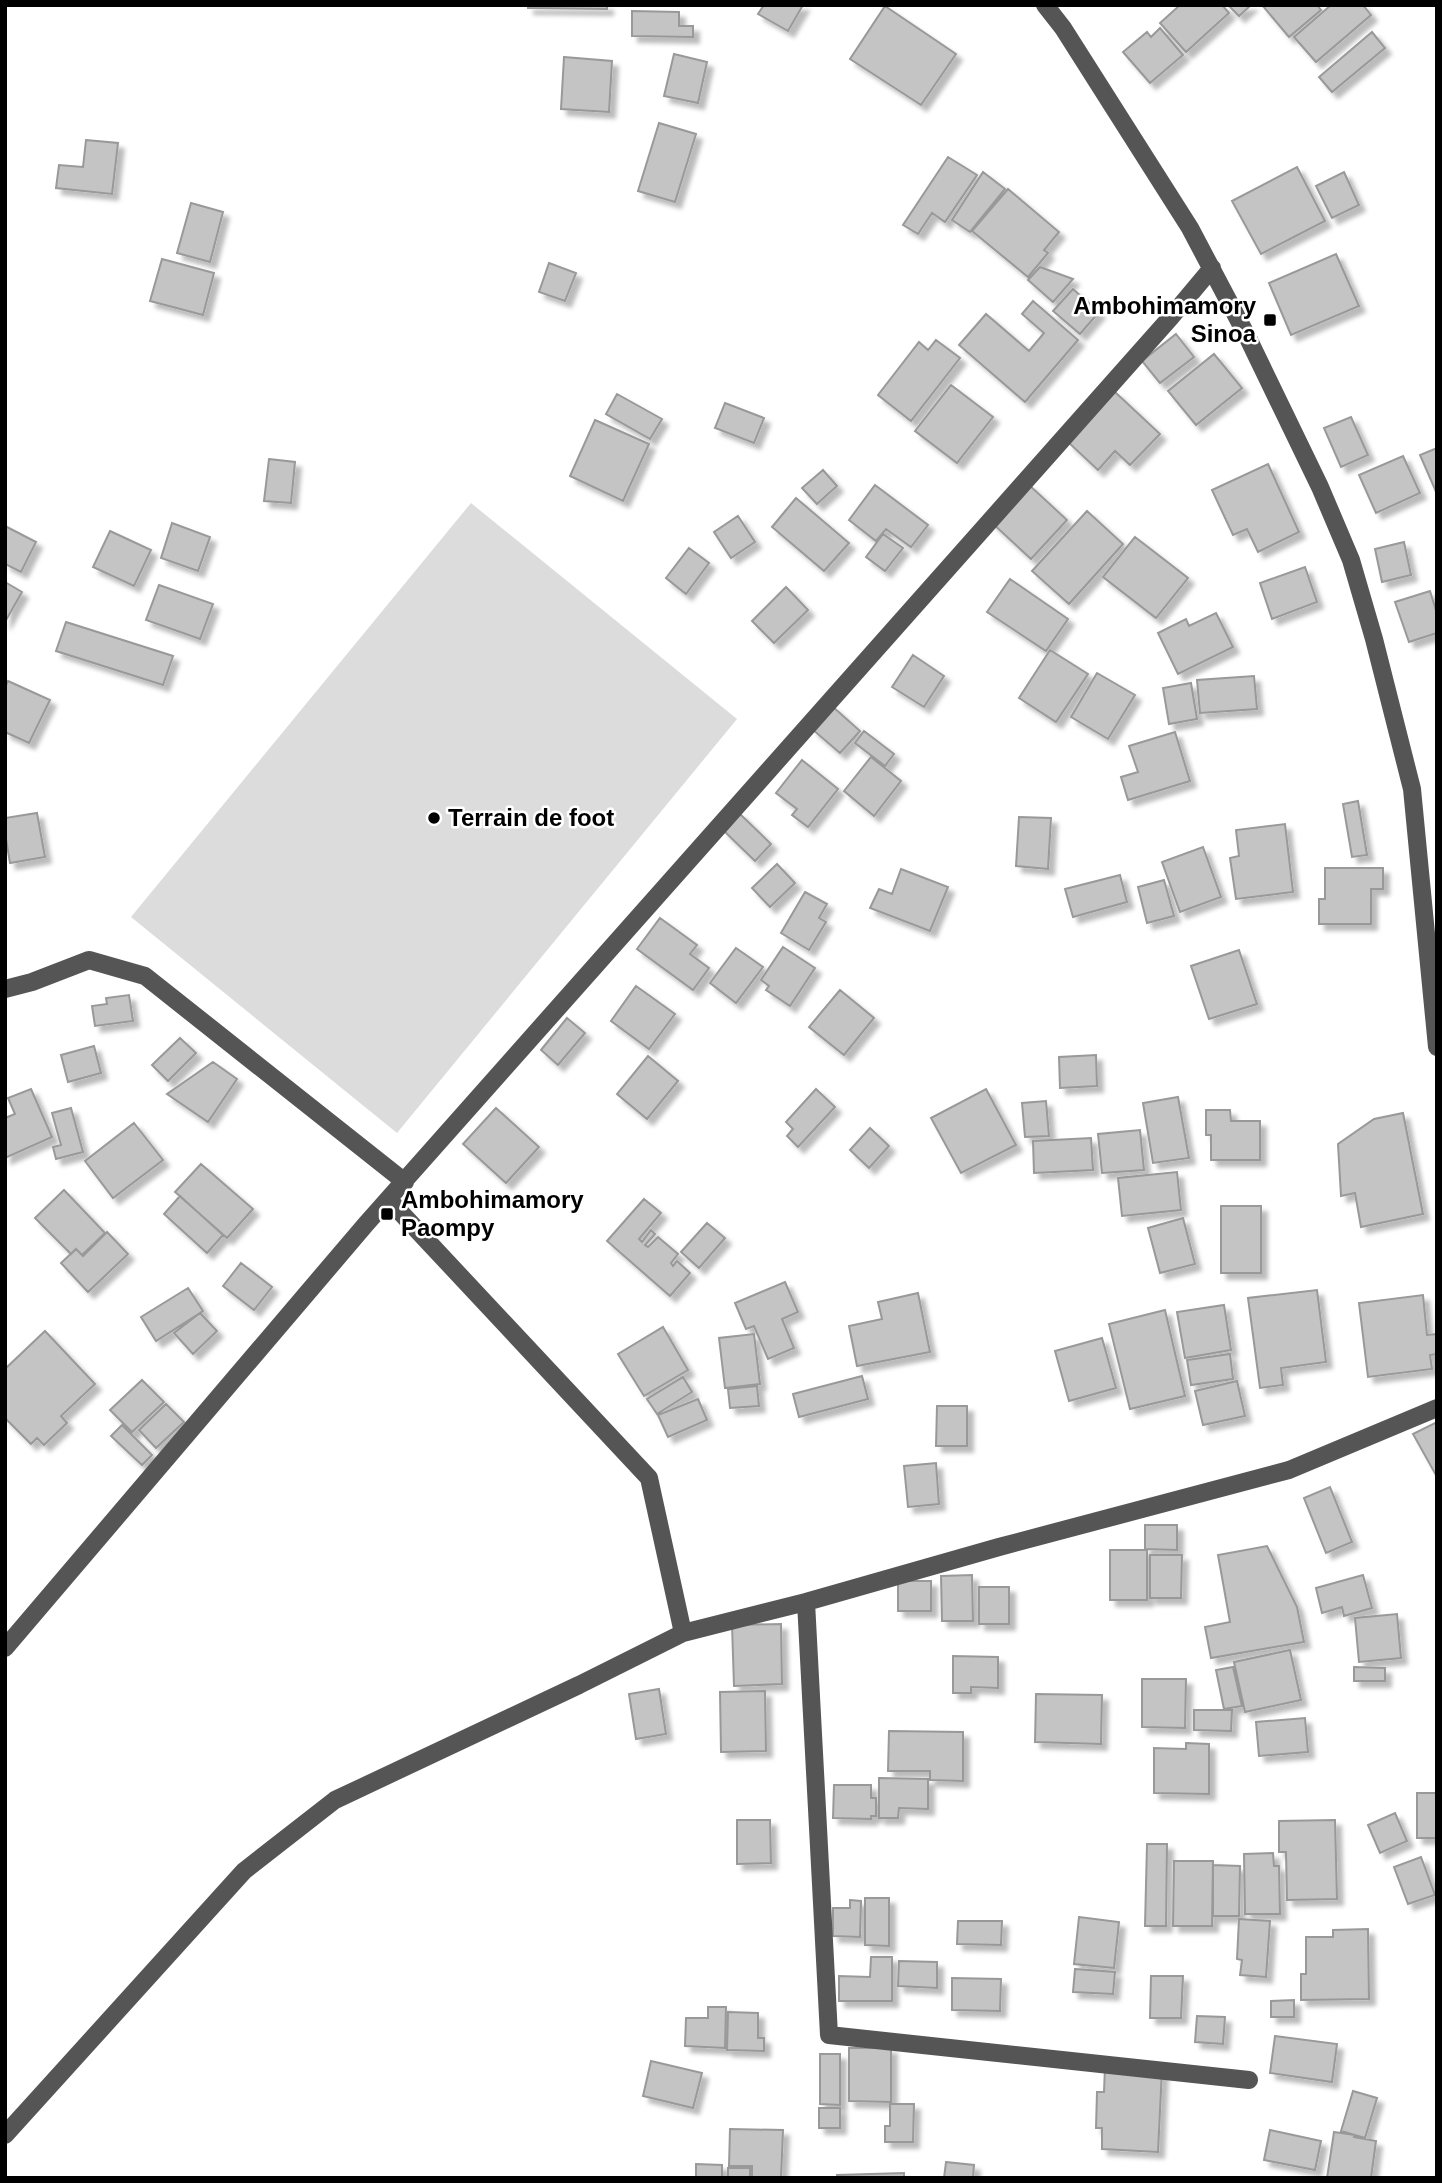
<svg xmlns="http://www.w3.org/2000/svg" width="1442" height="2183" viewBox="0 0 1442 2183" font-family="Arial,sans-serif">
<defs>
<filter id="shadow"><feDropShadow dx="6" dy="6" stdDeviation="2" flood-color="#0004"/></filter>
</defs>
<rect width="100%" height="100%" fill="#fff"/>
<path fill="#dcdcdc" d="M471,503L737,719L397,1133L131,917Z"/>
<path fill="#c4c4c4" stroke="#999" stroke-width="2" filter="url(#shadow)" d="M528,5H607V9L528,8Z
M764,5H803L788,31L758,14Z
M1180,5H1222L1229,13L1186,52L1160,23Z
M1228,5H1251L1239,16Z
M1262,5H1317L1321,10L1289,37Z
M1331,5H1363L1371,15L1316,62L1294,37Z
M885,6L956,54L921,105L850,59Z
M632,11L679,12V26H693V37L632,36Z
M1160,28L1183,55L1150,83L1123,52L1147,32L1151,37Z
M1372,32L1385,48L1332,92L1319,77Z
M674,54L707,62L698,103L664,96Z
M564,57L612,61L609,112L561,109Z
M659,123L696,134L675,202L638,191Z
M86,140L118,143L112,194L56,188L59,165L83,167Z
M948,157L977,175L945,222L932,213L918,234L903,225Z
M1297,167L1325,221L1261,254L1232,201Z
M983,172L1005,189L970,232L952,220Z
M1344,172L1359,205L1332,218L1316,186Z
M1008,189L1059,232L1044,250L1048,253L1028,277L972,231Z
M191,203L223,212L210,262L177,253Z
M1336,254L1359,306L1291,335L1269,283Z
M162,259L214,273L203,315L150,301Z
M549,263L576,273L565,301L539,292Z
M1040,267L1073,279L1053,302L1028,280Z
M1073,289L1099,312L1080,334L1053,311Z
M1033,301L1078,340L1025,402L959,345L986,314L1029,351L1044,333L1022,314Z
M1176,334L1194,357L1160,383L1142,361Z
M936,340L960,358L911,421L878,395L919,342L928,350Z
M1214,354L1242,388L1196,425L1168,391Z
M951,385L993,417L957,463L915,431Z
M1115,392L1160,434L1130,465L1115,451L1098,470L1068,442Z
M617,394L662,419L650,439L606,414Z
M725,403L764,418L754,443L715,428Z
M1351,417L1368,455L1341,467L1324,428Z
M595,420L649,444L623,501L570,476Z
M1437,448V494L1420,455Z
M1403,456L1420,493L1376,513L1359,475Z
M269,459L295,462L291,503L264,501Z
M1268,464L1299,532L1258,552L1247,529L1233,535L1212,490Z
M823,470L837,486L817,504L802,488Z
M1028,484L1067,520L1031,559L991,522Z
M875,485L928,525L911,547L886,529L876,541L849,520Z
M796,498L849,543L824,571L772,527Z
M1087,511L1123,544L1069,604L1032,571Z
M738,516L755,542L731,558L714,532Z
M172,523L210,537L198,571L161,558Z
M5,526L36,542L21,572L5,564Z
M110,531L151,550L134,586L93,567Z
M883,534L903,548L885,571L866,557Z
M1135,537L1188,578L1156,618L1103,577Z
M1404,542L1411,575L1382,582L1375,549Z
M689,548L709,563L686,594L666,578Z
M1305,567L1317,602L1272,619L1260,583Z
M1010,579L1068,619L1046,651L987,612Z
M5,582L22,592L5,622Z
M159,585L213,604L200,639L146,620Z
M786,587L808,610L774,643L752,621Z
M1430,591L1437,614V633L1409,642L1395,602Z
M1216,613L1233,647L1178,674L1158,633L1186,619L1189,626Z
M66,622L173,656L163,685L56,651Z
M1050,650L1088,674L1056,722L1019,698Z
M913,655L944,676L924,707L892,687Z
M1097,673L1135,695L1108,739L1071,717Z
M1254,676L1257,709L1200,713L1197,680Z
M8,681L50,700L29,743L5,732V687Z
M1191,683L1197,719L1169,724L1163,688Z
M832,706L860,731L840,753L812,729Z
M864,731L894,754L885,766L855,743Z
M1175,732L1190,781L1128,800L1121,777L1138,772L1129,746Z
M871,757L901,781L874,816L844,791Z
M802,760L838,789L808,827L792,815L797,809L776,793Z
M1358,801L1367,855L1352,857L1343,804Z
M37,813L45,857L10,863L5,833V818Z
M739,813L771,844L755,861L723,830Z
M1019,817L1051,818L1048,869L1016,866Z
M1285,824L1293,892L1236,899L1230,858L1239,856L1236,830Z
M1203,847L1221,897L1180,912L1162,862Z
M777,864L795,883L770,907L752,888Z
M1325,868H1383V889H1371V924H1319V899H1325Z
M901,869L948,887L930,931L870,908L879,889L892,894Z
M1120,875L1127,902L1073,917L1065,889Z
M1164,880L1174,916L1147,923L1138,887Z
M805,892L827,904L819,918L826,922L809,950L781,933Z
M660,918L697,945L690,954L709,968L693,990L637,949Z
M783,947L815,968L790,1006L766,990L769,986L761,980Z
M736,948L763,967L736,1003L710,983Z
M1239,950L1257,1004L1209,1019L1191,966Z
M636,986L675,1014L649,1049L611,1021Z
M840,990L874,1018L844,1055L809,1027Z
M129,995L133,1021L95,1026L92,1006L107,1004L106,998Z
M567,1018L585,1033L558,1065L541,1050Z
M180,1038L196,1053L168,1081L152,1065Z
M94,1046L101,1073L68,1082L61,1055Z
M1096,1055L1097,1086L1060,1088L1059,1057Z
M648,1056L678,1081L647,1119L617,1094Z
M213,1062L237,1079L208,1122L167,1094Z
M31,1089L52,1137L5,1158V1118L15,1114L8,1098Z
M816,1089L835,1107L798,1147L787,1136L793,1129L786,1122Z
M986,1089L1016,1145L961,1173L931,1118Z
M1178,1097L1189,1158L1153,1163L1143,1103Z
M1046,1101L1049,1136L1025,1137L1022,1103Z
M71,1108L83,1152L56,1159L53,1147L61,1145L52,1113Z
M496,1108L539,1147L506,1183L463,1144Z
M1206,1110H1230L1231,1121H1260V1160H1211V1135H1206Z
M1403,1113L1423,1214L1361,1227L1355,1193L1341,1196L1338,1144L1374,1119Z
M134,1123L163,1160L113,1198L85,1161Z
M870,1128L889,1146L869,1168L850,1150Z
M1140,1130L1144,1170L1102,1173L1098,1134Z
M1091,1138L1093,1170L1034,1173L1033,1141Z
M201,1164L253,1209L227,1238L175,1192Z
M1177,1172L1181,1210L1122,1216L1118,1178Z
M64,1190L105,1233L82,1255L76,1249L71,1254L35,1218Z
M180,1196L223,1235L207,1253L164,1214Z
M644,1199L661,1213L639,1239L642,1242L651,1230L655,1234L645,1245L648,1247L658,1237L678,1254L671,1263L673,1266L677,1261L690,1273L670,1296L607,1241Z
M1221,1206H1261V1273H1221Z
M1183,1218L1195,1264L1160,1273L1148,1228Z
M707,1223L725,1238L699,1268L681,1252Z
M107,1232L128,1254L88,1292L61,1263L76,1249L83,1256Z
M241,1263L272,1287L254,1310L223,1286Z
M785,1282L798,1312L782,1319L794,1348L768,1359L754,1326L746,1329L735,1303Z
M188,1288L203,1311L156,1341L141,1317Z
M1317,1290L1326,1362L1281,1368L1283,1385L1260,1388L1248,1298Z
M918,1293L930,1352L857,1366L849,1326L882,1319L878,1302Z
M1423,1295L1427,1335L1437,1334V1354L1430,1355L1432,1369L1368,1377L1359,1303Z
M1224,1305L1231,1350L1185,1358L1177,1312Z
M1165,1310L1185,1396L1130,1409L1109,1324Z
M200,1313L217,1331L193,1354L174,1333Z
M663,1327L688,1370L644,1396L618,1354Z
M45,1331L95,1384L61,1416L67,1423L44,1445L37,1438L31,1444L5,1418V1369Z
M754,1334L760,1384L725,1388L719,1338Z
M1102,1338L1116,1388L1069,1401L1055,1351Z
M1230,1354L1233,1379L1191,1385L1187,1360Z
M862,1376L868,1399L799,1417L793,1394Z
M683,1377L692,1392L657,1414L647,1399Z
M142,1380L164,1402L132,1432L110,1410Z
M1237,1381L1245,1416L1203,1425L1195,1391Z
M757,1386L759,1406L730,1408L728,1389Z
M698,1399L707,1420L668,1437L658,1415Z
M166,1404L184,1422L156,1448L139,1430Z
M937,1406H967V1446H936Z
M1437,1422V1477L1413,1434Z
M122,1425L152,1455L142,1465L111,1436Z
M936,1463L939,1504L908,1507L904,1466Z
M1330,1487L1352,1542L1326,1553L1304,1498Z
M1145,1525H1177V1550L1145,1549Z
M1267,1546L1297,1607L1304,1642L1211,1658L1205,1627L1230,1622L1218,1555Z
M1110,1550H1147V1600H1110Z
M1150,1555H1182L1181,1598H1150Z
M972,1575L973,1621H942L941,1576Z
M1363,1575L1372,1608L1344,1616L1342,1607L1322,1613L1316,1588Z
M898,1581H931V1611H898Z
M979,1587H1009V1624H979Z
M1397,1614L1401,1658L1359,1662L1355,1618Z
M781,1624L782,1684L734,1686L732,1625Z
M1290,1650L1301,1700L1245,1712L1234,1662Z
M953,1656L998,1657V1688L971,1687V1693H953Z
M1233,1667L1242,1706L1224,1709L1216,1670Z
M1354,1667L1385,1668V1681H1354Z
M1142,1679H1186L1185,1728L1142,1727Z
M659,1689L666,1734L636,1739L629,1694Z
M765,1691L766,1751L721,1752L720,1692Z
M1036,1694L1102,1695L1101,1744L1035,1742Z
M1194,1710H1232L1231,1731L1194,1730Z
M1305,1718L1308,1752L1259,1756L1256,1722Z
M889,1731L963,1732V1781L930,1780V1771H888Z
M1186,1743L1209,1744V1794L1154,1793V1748L1186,1749Z
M879,1778L928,1779V1809L899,1808L898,1818H879Z
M834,1785H871V1798H876V1816H871V1819L833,1818Z
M1417,1793H1437V1838H1417Z
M1395,1813L1407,1841L1380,1853L1368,1825Z
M737,1820H770L771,1863L737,1864Z
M1335,1820L1337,1899L1287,1900L1286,1852H1279V1821Z
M1147,1844H1167L1166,1926H1145Z
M1273,1853L1274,1866H1279L1280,1914H1245L1244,1854Z
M1421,1857L1435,1895L1408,1904L1394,1867Z
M1174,1861H1213L1212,1926H1173Z
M1213,1865L1240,1866L1239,1916H1213Z
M865,1898H889V1946L865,1945Z
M850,1900L861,1901L860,1937L833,1936V1908H850Z
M1079,1917L1119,1922L1114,1968L1074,1964Z
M1239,1919L1270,1921L1266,1977L1240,1975L1242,1960L1237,1959Z
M958,1921H1002L1001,1945L957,1944Z
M1368,1929L1369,1999L1301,2000V1974H1306V1937H1333V1930Z
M871,1957H892V2001H839V1976L870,1977Z
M899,1961L937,1962V1988L898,1986Z
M1075,1969L1115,1972L1113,1994L1073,1992Z
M1151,1976H1183L1181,2018H1150Z
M952,1978L1001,1979L1000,2011L952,2010Z
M1294,2000V2017H1271V2001Z
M708,2007H726L725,2048L685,2046L686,2018H708Z
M728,2012L758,2013V2038H764V2051L727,2050Z
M1197,2016L1225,2017L1223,2044L1195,2042Z
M1275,2036L1337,2044L1332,2082L1270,2073Z
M849,2048H891V2102L849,2101Z
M820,2054H840V2105L820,2104Z
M651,2061L702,2073L693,2108L643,2096Z
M1105,2066L1162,2069L1158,2152L1102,2149V2128H1096L1097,2092H1104Z
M1353,2091L1377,2098L1365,2138L1341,2131Z
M890,2104H914L913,2142H885V2126H890Z
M819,2108H840V2128H819Z
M730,2129L783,2130L781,2178H752V2166H729Z
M1270,2130L1321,2141L1315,2170L1264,2160Z
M1334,2132L1355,2135L1354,2137L1376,2141L1371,2178H1327Z
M946,2162L974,2165L973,2178H944Z
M696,2164L722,2165V2178H696Z
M728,2168H750V2178H728Z
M904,2173V2178H837V2175Z"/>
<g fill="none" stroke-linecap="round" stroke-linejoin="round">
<path stroke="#555" stroke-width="18" d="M1045,5L1063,28L1190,228L1247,336L1320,487L1351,560L1374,639L1412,789L1437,1047
M5,989L32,982L89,960L145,976L405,1182
M389,1200L649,1478L683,1633
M806,1602L829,2035L1249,2080
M5,1648L366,1224L1171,317L1212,268
M5,2135L244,1871L335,1800L579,1685L683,1633L806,1602L999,1547L1289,1470L1437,1408"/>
</g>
<g fill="#000" stroke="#fff" stroke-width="2.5">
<rect x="1263" y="313" width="14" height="14" rx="3.5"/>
<circle cx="434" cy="818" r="7"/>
<rect x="380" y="1207" width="14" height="14" rx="3.5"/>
</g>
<g text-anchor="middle" stroke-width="5" stroke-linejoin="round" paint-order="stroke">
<g font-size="24" font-weight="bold" fill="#000" stroke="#fff" text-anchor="start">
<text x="1256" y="314" text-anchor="end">Ambohimamory<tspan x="1256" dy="28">Sinoa</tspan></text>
<text x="448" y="826">Terrain de foot</text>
<text x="401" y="1208">Ambohimamory<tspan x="401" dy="28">Paompy</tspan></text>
</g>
</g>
<rect width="1442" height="2183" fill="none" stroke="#000000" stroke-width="14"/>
</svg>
